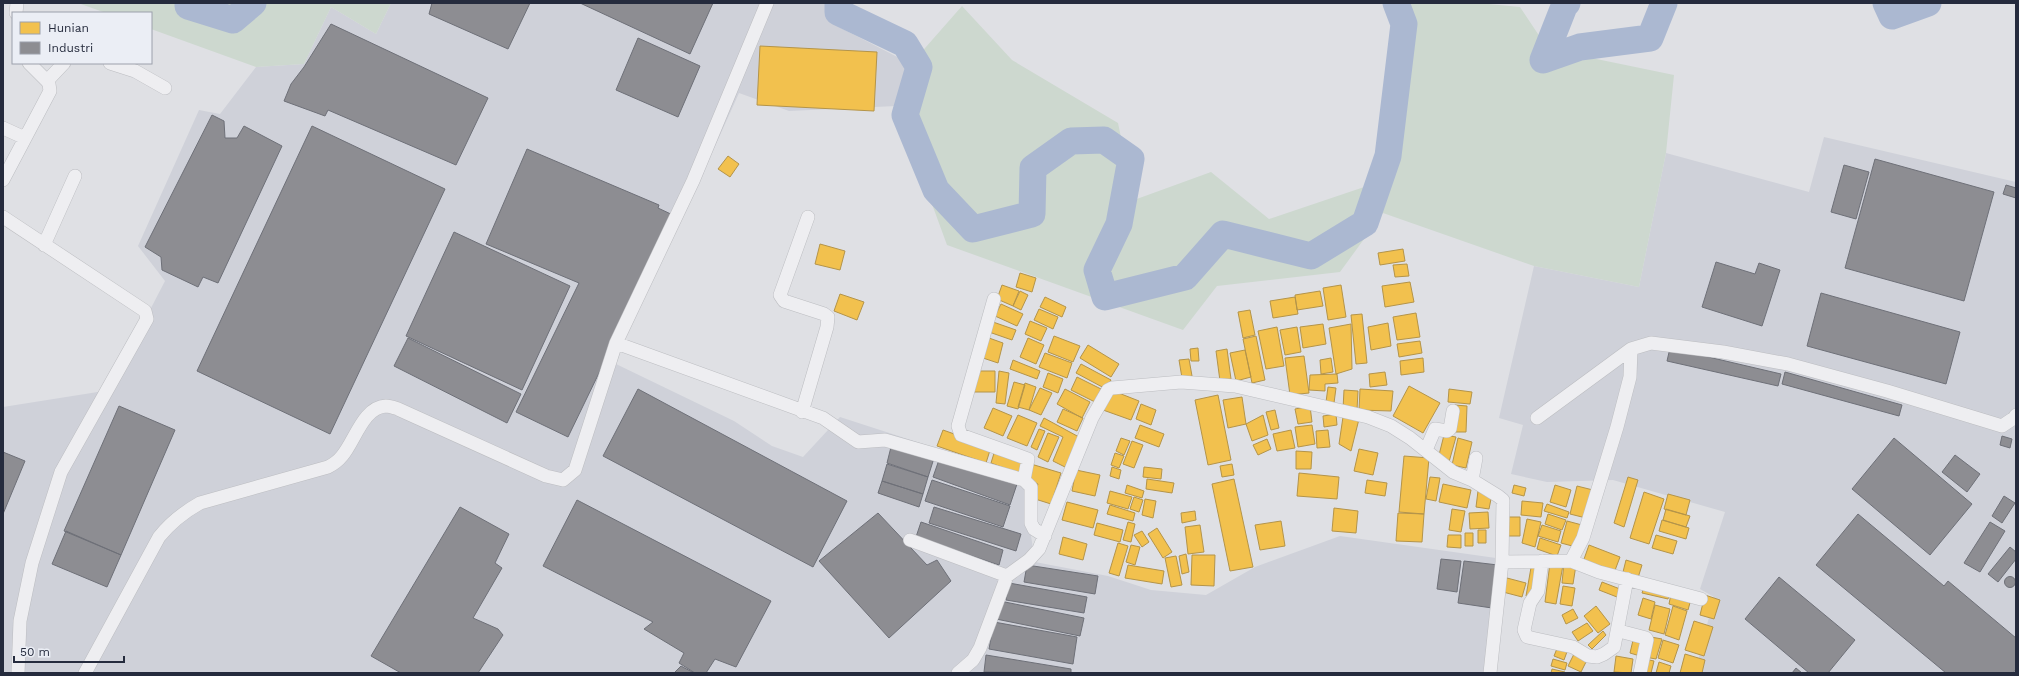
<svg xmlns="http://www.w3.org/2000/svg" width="2019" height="676" viewBox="0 0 2019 676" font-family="'Work Sans',sans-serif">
<rect width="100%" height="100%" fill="#dfe0e4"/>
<path fill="#cfd1d9" d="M391,3H825L839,27L911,64L896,106L789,111L739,93L698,184L645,284L616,364L734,421L772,446L803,457L840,417L1022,476L1035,562L1108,576L1151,590L1206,595L1255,567L1340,536L1503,559L1489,673H3V407L104,391L125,358L165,281L138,246L199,110L220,114L256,67L304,64L331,7L376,34Z
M1824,137L2016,182V673H1695L1714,597L1700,589L1725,512L1613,480L1547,482L1511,474L1523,425L1499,418L1534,266L1639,287L1666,153L1809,192Z"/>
<path fill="#cdd8cf" d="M78,3H391L376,34L331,7L304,64L256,67L151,29V13H106Z
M1399,3H1478L1520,7L1548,49L1674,75L1666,153L1639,287L1534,266L1383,213L1340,272L1217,286L1183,330L947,245L896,106L911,64L962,6L1012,60L1118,123L1134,200L1211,172L1269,219L1376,183Z"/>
<path fill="#f2c14e" stroke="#b49449" d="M760,46L877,52L874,111L757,105Z
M728,156L739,164L730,177L718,169Z
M820,244L845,251L840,270L815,264Z
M1403,249L1405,261L1380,265L1378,253Z
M1407,264L1409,276L1395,277L1393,265Z
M1020,273L1036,278L1032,292L1016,287Z
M1410,282L1414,302L1385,307L1382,286Z
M1002,285L1019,291L1013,306L997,299Z
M1341,285L1346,317L1328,320L1323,288Z
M1020,291L1028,295L1021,310L1013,306Z
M1320,291L1323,306L1297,310L1295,295Z
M840,294L864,302L857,320L834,311Z
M1045,297L1066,307L1062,317L1040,307Z
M1295,297L1298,314L1273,318L1270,301Z
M1001,304L1023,314L1017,326L995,316Z
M1039,309L1058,317L1053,329L1034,320Z
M1250,310L1255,335L1243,338L1238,312Z
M1416,313L1420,337L1397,340L1393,317Z
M1362,314L1367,363L1356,364L1351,315Z
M1030,321L1047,328L1041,341L1025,334Z
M993,322L1016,330L1012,340L989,332Z
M1388,323L1391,346L1371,350L1368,327Z
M1323,324L1326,344L1303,348L1300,327Z
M1351,324L1352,369L1336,374L1329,328Z
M1277,327L1284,366L1266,369L1258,331Z
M1297,327L1301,352L1285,355L1280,330Z
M1054,336L1080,346L1073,362L1048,352Z
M1256,336L1265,380L1252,383L1243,339Z
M989,338L1003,343L998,363L983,358Z
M1028,338L1044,345L1036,364L1020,357Z
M1420,341L1422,353L1399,357L1397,344Z
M1088,345L1119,364L1111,377L1080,358Z
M1198,348L1199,361H1191L1190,349Z
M1227,349L1231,379L1220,381L1216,351Z
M1245,350L1251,377L1236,381L1230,353Z
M1045,353L1072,363L1067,378L1039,367Z
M1304,356L1309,393L1290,395L1285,358Z
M1331,358L1333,372L1321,374L1320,360Z
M1423,358L1424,372L1401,375L1400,361Z
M1189,359L1192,376L1182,378L1179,360Z
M1013,360L1040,371L1037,379L1010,369Z
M1081,364L1111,380L1106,389L1076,373Z
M974,371H995V392H974Z
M999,371L1009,373L1005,404L996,403Z
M1385,372L1387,385L1370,387L1369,374Z
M1048,373L1063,379L1058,393L1043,387Z
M1337,374L1338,383L1325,384V391L1309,390L1310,375Z
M1077,377L1101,389L1095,402L1071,390Z
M1014,382L1025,385L1018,409L1007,406Z
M1025,383L1036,387L1029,410L1018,407Z
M1409,386L1440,403L1423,433L1393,416Z
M1328,387L1336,388L1334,403L1326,402Z
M1040,388L1052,393L1041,415L1029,410Z
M1065,389L1090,402L1082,418L1057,404Z
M1360,389L1393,391L1391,411L1359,410Z
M1449,389L1472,392L1470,404L1448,402Z
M1111,390L1139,401L1131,420L1103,410Z
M1344,390L1358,391L1357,410L1343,409Z
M1218,395L1231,460L1208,465L1195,400Z
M1242,397L1246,424L1228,428L1223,400Z
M1141,404L1156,410L1151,425L1136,419Z
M1455,405L1467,406L1466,432H1454Z
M1310,406L1312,422L1298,424L1295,409Z
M993,408L1012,416L1003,436L984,428Z
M1063,409L1083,418L1077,431L1057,422Z
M1275,410L1279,428L1271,430L1266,412Z
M1336,414L1337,425L1324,427L1323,416Z
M1018,415L1037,423L1027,446L1007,438Z
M1263,415L1268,435L1252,441L1246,424Z
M1343,417L1359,419L1351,451L1339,444Z
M1044,418L1079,437L1077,444L1065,467L1053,461L1063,437L1040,426Z
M1140,425L1164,434L1159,447L1135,438Z
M1312,425L1315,444L1298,447L1295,427Z
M1039,429L1045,431L1037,450L1031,447Z
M943,430L991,447L986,463L937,446Z
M1291,430L1295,448L1277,451L1273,434Z
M1328,430L1330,447L1317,448L1316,431Z
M1048,433L1059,437L1048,462L1038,457Z
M1444,435L1456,437L1449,462L1438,459Z
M1121,438L1130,441L1124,455L1116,451Z
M1458,438L1472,442L1466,468L1452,465Z
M1267,439L1271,449L1258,455L1253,445Z
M1132,441L1143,445L1134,468L1123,464Z
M1359,449L1378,453L1373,475L1354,471Z
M995,450L1027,462L1022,475L991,463Z
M1296,451L1312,452L1311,469H1296Z
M1115,453L1124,456L1119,468L1111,465Z
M1404,456L1429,458L1424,514L1399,512Z
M1031,464L1061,473L1051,504L1032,498L1038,484L1027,479Z
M1232,464L1234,475L1222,477L1220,466Z
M1112,467L1121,470L1119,479L1110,476Z
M1144,467L1162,469L1161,479L1143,477Z
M1076,470L1100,475L1095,496L1072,491Z
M1299,473L1339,477L1337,499L1297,496Z
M1430,477L1440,478L1436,501L1426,499Z
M1628,477L1638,480L1624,527L1614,523Z
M1147,479L1174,483L1172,493L1146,489Z
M1234,479L1253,567L1230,571L1212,484Z
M1367,480L1387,483L1385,496L1365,493Z
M1443,484L1471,490L1467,508L1439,502Z
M1127,485L1144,491L1142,498L1125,493Z
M1514,485L1526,488L1524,496L1512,493Z
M1555,485L1571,490L1566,507L1550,502Z
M1577,486L1593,490L1586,518L1570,514Z
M1110,491L1132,497L1128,509L1107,503Z
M1478,491L1492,494L1489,509L1476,507Z
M1644,492L1664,499L1649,544L1630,538Z
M1668,494L1690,500L1686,515L1664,509Z
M1134,497L1143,500L1139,512L1130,509Z
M1145,499L1156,501L1153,518L1142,515Z
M1522,501L1543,503L1541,517L1521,515Z
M1067,502L1098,510L1093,528L1062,520Z
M1547,504L1569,512L1567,518L1544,511Z
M1110,505L1135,513L1133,521L1107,514Z
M1334,508L1358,511L1356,533L1332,531Z
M1452,509L1465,511L1461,532L1449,530Z
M1666,509L1690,516L1686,527L1663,520Z
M1195,511L1196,520L1182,523L1181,513Z
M1488,512L1489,528L1470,529L1469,513Z
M1398,513L1424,514L1422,542L1396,541Z
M1548,514L1566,520L1562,530L1545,524Z
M1508,517H1520V536H1507Z
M1527,519L1541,522L1535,547L1522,543Z
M1662,520L1689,528L1686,539L1659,531Z
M1281,521L1285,546L1260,550L1255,525Z
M1567,521L1582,525L1576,547L1561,543Z
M1128,522L1135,524L1131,542L1123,540Z
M1097,523L1123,530L1120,542L1094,535Z
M1200,525L1204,552L1188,554L1185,527Z
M1542,525L1561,531L1558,542L1538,536Z
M1157,528L1172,552L1163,558L1148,534Z
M1478,530H1486V543H1478Z
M1142,531L1149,542L1142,547L1134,535Z
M1465,533H1473V546H1465Z
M1448,535H1461V548L1447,547Z
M1656,535L1677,541L1673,554L1652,548Z
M1063,537L1087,544L1083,560L1059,554Z
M1540,538L1561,545L1557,556L1537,549Z
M1118,543L1128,546L1119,576L1109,573Z
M1131,545L1140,547L1135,565L1126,562Z
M1589,545L1620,557L1614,573L1583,562Z
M1186,554L1189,572L1182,574L1179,556Z
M1192,555H1215L1214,586L1191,585Z
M1176,556L1182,585L1171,587L1165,558Z
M1626,560L1642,565L1637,581L1622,576Z
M1532,562L1539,564L1534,597L1526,596Z
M1550,563L1563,565L1556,604L1545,602Z
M1564,563L1576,565L1573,584L1562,583Z
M1128,565L1164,571L1162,584L1125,578Z
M1507,578L1526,583L1522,597L1503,592Z
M1602,582L1620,589L1617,597L1599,590Z
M1563,586L1575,588L1572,606L1560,604Z
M1644,587L1670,593L1668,599L1642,593Z
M1671,594L1691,599L1688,610L1669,604Z
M1705,595L1720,600L1714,619L1700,615Z
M1643,598L1655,602L1651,619L1638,615Z
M1655,605L1670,609L1664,634L1649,630Z
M1596,606L1610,624L1598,633L1584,616Z
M1673,606L1687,611L1679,640L1665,635Z
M1573,609L1578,618L1566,624L1562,615Z
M1694,621L1713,627L1704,656L1685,650Z
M1587,623L1593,631L1578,641L1572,632Z
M1603,631L1606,635L1592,649L1588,645Z
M1634,636L1644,639L1640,656L1630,653Z
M1651,637L1662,639L1656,659L1645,657Z
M1663,640L1679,645L1673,663L1658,658Z
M1558,646L1568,649L1564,660L1554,656Z
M1575,652L1588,658L1581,672L1568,666Z
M1685,654L1705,660L1702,673H1680Z
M1616,656L1633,659L1631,673L1614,672Z
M1553,659L1567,663L1565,670L1551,666Z
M1645,659L1654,661L1651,673H1641Z
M1659,662L1671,666L1669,673H1656Z
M1552,669L1565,672V673H1551Z"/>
<path fill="#8d8d92" stroke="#6e7078" d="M432,3H530L508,49L429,14Z
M580,3H713L690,54Z
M331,24L488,98L456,165L328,110L325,116L284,101L291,84L304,67Z
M638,38L700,66L678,117L616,90Z
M212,115L224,121L225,138H237L244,126L282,146L218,283L203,277L198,287L162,270L161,257L145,247Z
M312,126L445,189L330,434L197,371Z
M527,149L659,205L658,208L675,216L568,437L516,412L579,283L486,244Z
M1875,159L1994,192L1964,301L1845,268Z
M1844,165L1869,172L1856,219L1831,212Z
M2006,185L2016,188V198L2003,194Z
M454,232L570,286L522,390L406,336Z
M1716,262L1755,274L1759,263L1780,270L1762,326L1702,307Z
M1821,293L1960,332L1946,384L1807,346Z
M408,338L521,394L507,423L394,366Z
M1670,348L1781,374L1778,386L1667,361Z
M1785,372L1902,405L1899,416L1782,384Z
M638,389L847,501L813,567L603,456Z
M119,406L175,430L121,555L64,531Z
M2002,436L2012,439L2010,448L2000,445Z
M1894,438L1972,504L1930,555L1852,489Z
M892,443L935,455L928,477L887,463Z
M3,452L25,461L3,514Z
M1955,455L1980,474L1967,492L1942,472Z
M940,457L1017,484L1010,505L933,477Z
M887,464L928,477L923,494L882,481Z
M932,480L1010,506L1003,527L925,501Z
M882,481L923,494L919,507L878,493Z
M2004,496L2015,503L2002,523L1992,516Z
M577,500L771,601L736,667L715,659L706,673H695L679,663L684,653L644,629L653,622L543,566Z
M460,507L509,534L495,563L502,568L473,618L498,629L503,635L478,673H401L371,656Z
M934,507L1021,534L1016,551L929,523Z
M878,513L927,565L937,560L951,581L889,638L819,561Z
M1858,514L1944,586L1948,581L2016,638V669L2013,673H1946L1816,565Z
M921,522L1003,550L999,565L916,537Z
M1990,522L2005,531L1980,572L1964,563Z
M66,531L121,555L107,587L52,564Z
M2010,547L2016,552V559L1998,582L1988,574Z
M1441,559L1461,561L1457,592L1437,589Z
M1464,561L1498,565L1492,608L1458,603Z
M1027,565L1098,576L1095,594L1024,582Z
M2004.5 582a5.5 5.5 0 1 1 11 0a5.5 5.5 0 1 1-11 0Z
M1779,577L1855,640L1828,673H1809L1745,619Z
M1009,583L1087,597L1084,613L1006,600Z
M1000,601L1084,618L1080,636L996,619Z
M994,622L1077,637L1073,664L989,649Z
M986,655L1071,669V673L984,672Z
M681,666L694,673H674Z
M1796,668L1802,673H1792Z"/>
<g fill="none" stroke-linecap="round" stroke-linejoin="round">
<path stroke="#abb8d1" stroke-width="27" d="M188,3V6L233,20L253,3
M838,3V12L905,44L919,67L905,115L936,190L973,229L1032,214L1033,168L1071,141L1104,140L1131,159L1119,224L1097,270L1105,297L1185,277L1223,234L1311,256L1365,223L1388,156L1404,24L1396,3
M1567,3L1565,4L1543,60L1580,47L1650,38L1664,3
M1886,3L1892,16L1928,3"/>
<defs>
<path id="street" d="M16,13L17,3
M110,63L135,71L165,88
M47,81L64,63
M3,128L25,138
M3,180L50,91L49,84L47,81L29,63
M3,217L145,311L147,319L61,472L32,563L20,621L18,673
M44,245L75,176
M994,299L958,426L961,435L1028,459L1024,480
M616,343L823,418L858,442L885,440L1024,480L1031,487V523L1034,529L1045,536
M802,412L827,327L828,317L824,314L784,301L780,295L808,217
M1537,418L1631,349L1651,343L1723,352L1788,364L1887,391L2002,426L2014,418L2016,415
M1426,450L1435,429L1447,431L1450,429L1453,411
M1472,480L1476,458
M910,540L1007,576
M1542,561L1538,591L1530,603L1524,630L1527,637L1573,647L1588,656L1597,657L1604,654L1614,647L1627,579
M1571,561L1599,572L1701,599
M1502,562L1571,561L1583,538L1617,427L1630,377L1631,349
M1618,629L1623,632L1646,638L1647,640L1640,673
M85,673L159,537C171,522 184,512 200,503L328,467C334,464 338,461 342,456C355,441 363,407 386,406C390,406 395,408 398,409L546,476L563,480L575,470L616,343L693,181L767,3
M958,673L973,660L980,648L1007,576L1029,560L1039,549L1092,418L1108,390L1112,388L1181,382L1235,386L1368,417L1391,426L1410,438L1453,472L1472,480L1498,496L1503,500L1502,562L1490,673"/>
</defs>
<use href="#street" stroke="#bcbdc1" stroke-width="14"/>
<use href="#street" stroke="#eeeef1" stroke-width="13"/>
</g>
<rect width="2019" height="676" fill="none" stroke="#252b3d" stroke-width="8"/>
<rect x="12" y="12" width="140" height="52" fill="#ebeef5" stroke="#9ca0ab"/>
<rect x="20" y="22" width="20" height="12" fill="#f2c14e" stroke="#9ca0ab"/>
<text x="48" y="32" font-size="12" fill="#252b3d">Hunian</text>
<rect x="20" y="42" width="20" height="12" fill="#8d8d92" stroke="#9ca0ab"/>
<text x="48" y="52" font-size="12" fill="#252b3d">Industri</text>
<path d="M14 656v6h110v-6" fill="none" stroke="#252b3d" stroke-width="2"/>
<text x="20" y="656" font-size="12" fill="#252b3d" stroke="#ebeef5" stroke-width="3" paint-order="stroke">50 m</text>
</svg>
